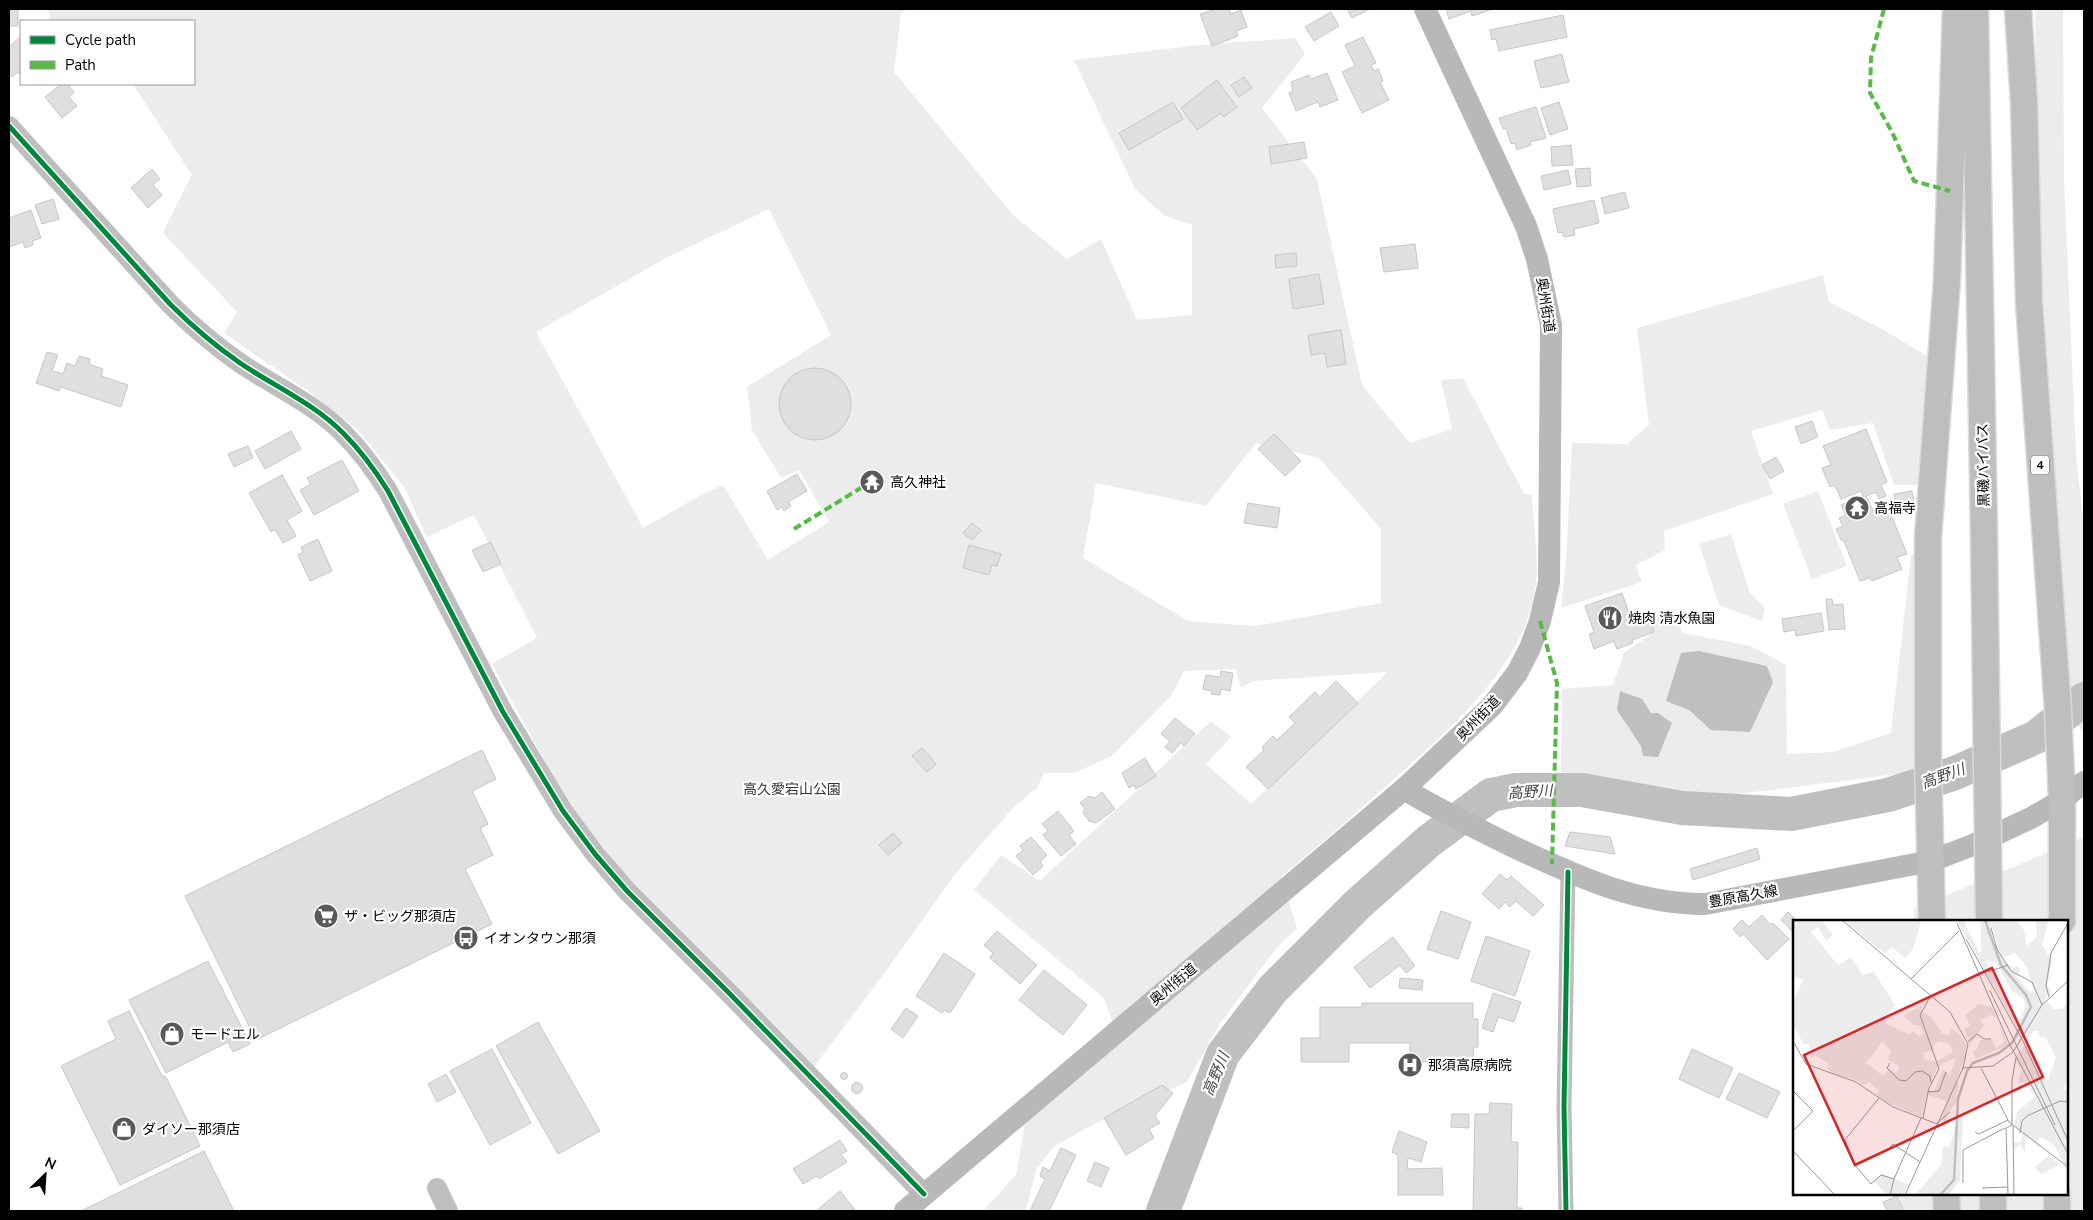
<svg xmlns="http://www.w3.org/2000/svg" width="2093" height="1220" viewBox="0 0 2093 1220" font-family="'Nunito Sans','Noto Sans JP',sans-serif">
<rect width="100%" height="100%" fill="#fff"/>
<path fill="#ececec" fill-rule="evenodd" d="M48,9H908L901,13L894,72L1013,215L1067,259L1101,239L1137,320L1192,315V225L1165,216L1135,189L1074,60L1199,45L1295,38L1305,54L1262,108L1317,179L1362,385L1410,443L1452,429L1441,380L1463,378L1524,494L1532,495C1533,526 1540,559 1535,590C1522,671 1442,736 1384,788C1350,818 1316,848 1281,877L1297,928L1277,947L1219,1025L1187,1082L1096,1123L1053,1147L1036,1170L1026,1211H983L1016,1175L1025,1122L1119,1040L1104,998L974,890L1001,855L1040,881L1211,721L1231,737L1206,764L1251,804L1388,672L1253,681L1241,688L1236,669L1184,671L1171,696L1112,756L1074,773H1044L1037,788L1014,807L955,874L886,971L814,1067L774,1024L637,892L563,795L492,664L537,638L474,515L427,537L404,487L358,430L308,391L224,333L237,312L163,233L192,175L133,84H194V21H50ZM769,209L831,335L747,387L752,430L781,478L799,470L829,522L768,560L723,485L703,494L643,528L536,332L666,258ZM1256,443L1319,458L1381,529V603L1256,626L1188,621L1083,558L1096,483L1206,506Z
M2035,9H2063L2064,178L2076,455L2084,528V733L2074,720L2066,693L2044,398L2036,109Z
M1823,275L1829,302L1882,329L1927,356L1923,485H1894L1873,423L1830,430L1822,410L1751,431L1773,494L1664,531L1665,550L1636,565L1642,582L1561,608L1566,562L1572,443L1627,444L1649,425L1637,328Z
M1818,491L1847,566L1812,579L1783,504Z
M1731,534L1750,593L1765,608L1762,621L1719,605L1699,544Z
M1919,551L1918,661L1913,772L1713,797L1561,772L1562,689L1613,685L1624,653L1654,632L1650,616L1672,609L1683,633L1751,646L1786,665L1787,754L1833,752L1891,733L1911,555Z
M2084,837V1211H1904L1898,1194H2067V921H1914V909Z"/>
<path fill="#bfbfbf" d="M1699,651L1767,666L1773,682L1750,732L1711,730L1689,710L1666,701L1681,653Z
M1620,691L1642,699L1651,713H1658L1672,723L1658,757L1643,756L1641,746L1617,710Z"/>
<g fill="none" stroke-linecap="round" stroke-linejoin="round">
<path stroke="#bfbfbf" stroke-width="34" d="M1163,1211L1223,1054L1273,989L1358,904L1429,841L1491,795L1516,790H1582L1682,808L1791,814L1888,795L1955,773L2036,737L2084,699"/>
</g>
<path fill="#dfdfdf" stroke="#c7c7c7" d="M9,9H18V26H9Z
M1216,9H1229L1231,14L1241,10L1247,27L1236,31L1238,36L1212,46L1200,14Z
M1347,9H1370L1352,18Z
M1446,9H1493L1472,16L1471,11L1449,19Z
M1331,12L1339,26L1314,41L1305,27Z
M1563,15L1567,37L1499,51L1496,39L1492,40L1490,30Z
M21,36V75L18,72L12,77L9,73V47Z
M1363,37L1376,63L1371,65L1374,71L1378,69L1383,81L1380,82L1389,100L1362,113L1342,72L1355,66L1345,45Z
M1562,54L1569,82L1541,88L1534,61Z
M1327,73L1338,100L1320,107L1318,102L1296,111L1289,93L1293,91L1291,82L1309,75L1311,79Z
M1244,77L1252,88L1239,97L1231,85Z
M1217,80L1237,107L1224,117L1221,113L1197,130L1181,108Z
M61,84H67L74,92L69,97L77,106L62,118L45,97Z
M1173,102L1183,119L1129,150L1119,133Z
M1559,102L1568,129L1550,135L1541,108Z
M1536,107L1546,138L1530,142L1531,145L1517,150L1515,143L1511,144L1506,128L1503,129L1499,118Z
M1304,142L1307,158L1271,164L1269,147Z
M1571,145L1573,165L1552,166L1551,147Z
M1590,168L1591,186L1577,187L1575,169Z
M152,169L160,179L153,185L162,195L148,208L131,188Z
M1568,170L1571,184L1544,190L1541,176Z
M1625,192L1629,208L1605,214L1601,198Z
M53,199L59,219L42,224L35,205Z
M1594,200L1599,223L1574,229L1575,235L1564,237L1562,232L1558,233L1553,209Z
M31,210L41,238L32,241L33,245L25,248L23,242L9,247V218Z
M1415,244L1418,268L1384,272L1380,248Z
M1296,253L1297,266L1276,268L1275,255Z
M1319,274L1324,304L1293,309L1289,279Z
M1341,330L1346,364L1327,367L1325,353L1311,355L1308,335Z
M47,352L58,355L52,371L63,374L67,363L75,366L79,356L90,359L89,364L103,369L101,376L128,385L121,407L61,387L59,391L36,383Z
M779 404a36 36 0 1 1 72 0a36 36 0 1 1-72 0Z
M1812,421L1818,437L1801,444L1795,427Z
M1866,429L1887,482L1881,485L1886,496L1879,499L1876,492L1866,496L1873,511L1887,505L1907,554L1897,557L1902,569L1872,581L1869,578L1860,581L1844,541L1841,540L1836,529L1843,526L1839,518L1846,515L1841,505L1863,496L1861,491L1841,499L1835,485L1830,487L1822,468L1831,465L1823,446Z
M291,431L301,449L265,469L255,451Z
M1274,434L1301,461L1285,476L1258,449Z
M248,446L253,458L234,467L228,454Z
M1776,457L1784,471L1770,479L1762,465Z
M342,460L359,491L314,515L300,490L311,484L307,478Z
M797,474L807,491L788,502L791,506L784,511L782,507L777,510L767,491Z
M874,474L880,485L870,491L864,480Z
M282,475L302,511L287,520L296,536L283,543L275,529L271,532L249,493Z
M1912,491L1916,510L1898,513L1894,494Z
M1248,503L1280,508L1277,528L1244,523Z
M972,523L981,530L972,540L963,533Z
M318,539L332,571L310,581L298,555L303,552L301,547Z
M491,542L501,564L483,572L472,550Z
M969,545L1001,554L997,566L992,565L989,575L963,568Z
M1622,593L1632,621L1648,615L1654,632L1632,640L1633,643L1617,649L1614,641L1594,649L1589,634L1594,632L1585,606Z
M1826,599H1832L1833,605L1843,604L1845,629L1829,630Z
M1821,613L1824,631L1796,636L1795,630L1784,632L1782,619Z
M1221,671L1233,673L1230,691L1221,689L1220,695L1211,694L1212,691L1203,689L1206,675L1220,677Z
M1336,681L1358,703L1268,789L1246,767L1264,750L1262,747L1273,736L1277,740L1295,723L1289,717L1315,692L1320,697Z
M1175,718L1195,734L1184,746L1181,743L1172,753L1165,747L1170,741L1161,734Z
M922,748L936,764L927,772L912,756Z
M482,750L496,779L472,791L488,824L480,828L493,855L465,869L492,924L256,1040L185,896Z
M1145,758L1156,776L1136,789L1134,785L1129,788L1122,773Z
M1102,792L1115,809L1096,823L1089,821L1083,813L1085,809L1080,803L1089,796L1095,798Z
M1058,811L1074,831L1069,835L1076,844L1061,856L1043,835L1048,831L1042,824Z
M1570,832L1610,837L1615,854L1565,846Z
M893,833L902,843L888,855L879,845Z
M1031,837L1047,855L1040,862L1043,866L1033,875L1016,856L1023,850L1020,846Z
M1757,848L1760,859L1693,880L1690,869Z
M1500,874L1507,880L1511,876L1544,905L1533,916L1516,901L1510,907L1505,902L1499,909L1482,894Z
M1441,911L1471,922L1458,959L1427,949Z
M1788,912L1797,921H1794L1793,932L1781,920Z
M1762,915L1770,924H1774L1789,939L1767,960L1743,934L1740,937L1733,929L1742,920L1749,927Z
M997,931L1037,965L1020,984L990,958L993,953L984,945Z
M1486,936L1530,951L1515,996L1471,981Z
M1393,937L1415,966L1406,973L1400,965L1370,988L1354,967Z
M944,953L975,974L950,1013L944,1010L942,1013L916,996Z
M208,961L250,1044L233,1052L228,1042L166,1073L129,1000Z
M1044,970L1087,1005L1063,1035L1019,1000Z
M1400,978L1423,980L1422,990L1399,988Z
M1493,993L1521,1002L1514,1022L1498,1017L1493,1032L1482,1028Z
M1362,1003H1473V1019H1478V1047H1473L1474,1062H1410V1043H1349V1062H1301V1038H1320V1007H1362Z
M906,1008L918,1016L903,1038L891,1029Z
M129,1011L162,1076L166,1077L200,1146L120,1185L61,1066L116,1039L108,1021Z
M538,1022L600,1131L558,1154L496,1046Z
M492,1049L531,1123L490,1145L450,1071Z
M1692,1049L1733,1068L1719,1098L1679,1079Z
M840.5 1076a3.5 3.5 0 1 1 7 0a3.5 3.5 0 1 1-7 0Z
M1739,1073L1780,1092L1767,1118L1726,1099Z
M446,1074L456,1092L437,1102L428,1084Z
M851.5 1088a5.5 5.5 0 1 1 11 0a5.5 5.5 0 1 1-11 0Z
M1162,1085L1173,1093L1155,1116L1160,1123L1149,1129L1154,1138L1126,1155L1104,1118Z
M1490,1103L1512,1104L1511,1142H1518L1517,1208H1522L1521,1211H1473L1475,1114H1489Z
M1452,1114H1469V1128L1451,1127Z
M1399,1131L1427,1142L1421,1162L1408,1158L1407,1169L1442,1168L1443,1195H1398V1155L1392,1152Z
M840,1140L847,1151L841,1154L847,1162L819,1179L817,1176L803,1184L793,1169Z
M1061,1148L1076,1155L1049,1211H1030L1045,1179L1040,1176L1043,1167L1050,1171Z
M204,1151L234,1211H81Z
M1095,1162L1109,1168L1101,1187L1087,1181Z
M840,1191L856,1211H816Z
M1897,1196L1904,1211H1887L1883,1202Z"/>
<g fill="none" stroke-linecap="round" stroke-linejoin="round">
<defs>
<path id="trunk" d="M1975,9L1984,535
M2018,9L2024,102L2029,302L2058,710L2062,800V921
M1932,921L1928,761V538L1947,280L1956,9
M1946,1194L1947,1211
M1993,1194V1211
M2057,1211V1194"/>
</defs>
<use href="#trunk" stroke="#dbdbdb" stroke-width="29"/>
<path stroke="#bebebe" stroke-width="15" d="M1566,1211L1564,1107L1568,872"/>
<path stroke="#bebebe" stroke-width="20" d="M9,126L170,304C192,326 214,345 240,363C274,386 315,404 344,434C361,451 375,470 388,491L503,712L563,811L595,854L627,891L730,994L924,1194
M437,1188L448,1211"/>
<path stroke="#b8b8b8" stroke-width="22" d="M1404,789C1440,811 1478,829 1516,848C1578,877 1636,904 1705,904L1931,861L1973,845L2031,818L2062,800L2084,782
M905,1211L1404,789L1492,706L1517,673L1530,648L1540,621L1549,582L1551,325L1537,259L1526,226L1425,9"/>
<use href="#trunk" stroke="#bebebe" stroke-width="26"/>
<defs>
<path id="trunk-bridge" d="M1984,535L1989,921"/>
</defs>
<use href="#trunk-bridge" stroke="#dbdbdb" stroke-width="29" stroke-linecap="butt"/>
<use href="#trunk-bridge" stroke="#bebebe" stroke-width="26"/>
<path stroke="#58b947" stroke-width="4" stroke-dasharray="8 4" stroke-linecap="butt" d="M1884,9L1871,58L1870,93L1892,132L1914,181L1950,191
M794,529L864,486
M1540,621L1557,683L1552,864"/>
<defs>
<path id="cycleway" d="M9,126L170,304C192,326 214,345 240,363C274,386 315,404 344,434C361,451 375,470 388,491L503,712L563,811L595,854L627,891L730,994L924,1194
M1566,1211L1564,1107L1568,872"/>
</defs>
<use href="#cycleway" stroke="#fff" stroke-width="8"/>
<use href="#cycleway" stroke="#00873e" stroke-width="5"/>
</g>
<defs>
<symbol id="temple-disc" viewBox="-11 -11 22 22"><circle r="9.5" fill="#595959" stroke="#fff"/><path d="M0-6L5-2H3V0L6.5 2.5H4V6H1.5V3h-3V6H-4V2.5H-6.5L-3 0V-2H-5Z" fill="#fff"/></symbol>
<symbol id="restaurant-disc" viewBox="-11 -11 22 22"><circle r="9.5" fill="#595959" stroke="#fff"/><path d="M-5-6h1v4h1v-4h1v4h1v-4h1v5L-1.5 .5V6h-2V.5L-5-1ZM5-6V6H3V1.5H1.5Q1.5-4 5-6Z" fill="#fff"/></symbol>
<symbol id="supermarket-disc" viewBox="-11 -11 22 22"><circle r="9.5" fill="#595959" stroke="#fff"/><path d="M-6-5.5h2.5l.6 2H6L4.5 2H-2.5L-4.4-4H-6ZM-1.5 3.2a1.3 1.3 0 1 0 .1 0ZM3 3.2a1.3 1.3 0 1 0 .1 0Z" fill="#fff"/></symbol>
<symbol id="bus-disc" viewBox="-11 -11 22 22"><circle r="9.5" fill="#595959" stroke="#fff"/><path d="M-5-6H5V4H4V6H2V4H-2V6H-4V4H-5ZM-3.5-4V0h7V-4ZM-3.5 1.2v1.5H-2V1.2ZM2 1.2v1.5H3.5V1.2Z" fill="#fff"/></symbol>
<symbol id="shop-disc" viewBox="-11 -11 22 22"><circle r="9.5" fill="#595959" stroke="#fff"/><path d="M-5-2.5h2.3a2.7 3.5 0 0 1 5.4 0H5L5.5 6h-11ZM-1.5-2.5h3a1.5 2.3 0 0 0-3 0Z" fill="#fff"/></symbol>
<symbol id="hospital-disc" viewBox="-11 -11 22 22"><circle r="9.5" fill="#595959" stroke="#fff"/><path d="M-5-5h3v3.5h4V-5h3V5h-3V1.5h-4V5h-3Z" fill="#fff"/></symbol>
</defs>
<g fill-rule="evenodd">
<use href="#temple-disc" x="858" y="468" width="28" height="28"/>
<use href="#temple-disc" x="1843" y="494" width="28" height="28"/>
<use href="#restaurant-disc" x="1596" y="604" width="28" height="28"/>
<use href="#supermarket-disc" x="312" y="902" width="28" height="28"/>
<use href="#bus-disc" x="452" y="924" width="28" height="28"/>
<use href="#shop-disc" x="158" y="1020" width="28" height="28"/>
<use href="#hospital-disc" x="1396" y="1051" width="28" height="28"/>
<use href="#shop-disc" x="110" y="1115" width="28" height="28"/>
</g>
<g text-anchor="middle" stroke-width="4.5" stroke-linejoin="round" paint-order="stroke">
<rect fill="#fff" stroke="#4c4c4c" stroke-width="1" x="2031" y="455.5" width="18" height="19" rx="4"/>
<g font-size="12" font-weight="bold" fill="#000">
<text x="2040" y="469">4</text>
</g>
<g font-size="14" fill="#000" stroke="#fff">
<text transform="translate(1546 305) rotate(81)" y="5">奥州街道</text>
<text transform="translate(1983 465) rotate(-91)" y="5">黒磯バイパス</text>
<text transform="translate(1478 718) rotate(-46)" y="5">奥州街道</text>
<text transform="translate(1743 896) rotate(-10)" y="5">豊原高久線</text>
<text transform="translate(1173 984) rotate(-40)" y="5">奥州街道</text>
</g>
<g font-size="14" fill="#000" stroke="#fff" text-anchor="start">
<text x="890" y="487">高久神社</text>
<text x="1874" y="513">高福寺</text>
<text x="1628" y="623">焼肉 清水魚園</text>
<text x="344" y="921">ザ・ビッグ那須店</text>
<text x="484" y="943">イオンタウン那須</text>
<text x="190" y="1039">モードエル</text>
<text x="1428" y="1070">那須高原病院</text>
<text x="142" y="1134">ダイソー那須店</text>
</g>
<g font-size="14" fill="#333" stroke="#fff">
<text x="792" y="794">高久愛宕山公園</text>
</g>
<g font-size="15" font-style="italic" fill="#444" stroke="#fff">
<text transform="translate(1943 776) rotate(-20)" y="5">高野川</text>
<text transform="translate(1530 792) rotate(-4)" y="5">高野川</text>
<text transform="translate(1216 1074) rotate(-67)" y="5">高野川</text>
</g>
</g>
<g transform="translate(1793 920)">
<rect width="275" height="275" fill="#fff"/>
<path d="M0,0H29L40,15L33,21L25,7L18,12L45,45L58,37L69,55L81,52L102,85L92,99L94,104L111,112L117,114L120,111L126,116L131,114L127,106L121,105L110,96L129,85V92L137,96L149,113L156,116L158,108L168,116L173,124V136L163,160L166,164L163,183L154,194L152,210L149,207L150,193L155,182L136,175L137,170L141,171L150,149L157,155L163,138L145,146L136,165L129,197L95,183L83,174L86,170L75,162L72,166L61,159L45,156L35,150V143L22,135L18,138L14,131L18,129L15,123L11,125L0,104V81L10,60L0,57ZM148,121L157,125L160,132L144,141L132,140L130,133L140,130L142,123ZM89,122L99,131L94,139L107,147L103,153L96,149L90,156L73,143ZM51,0H127L128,1L120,29L112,38L99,27L92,34ZM164,0H170L186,32L188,31V0H222L231,10L234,26L244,16L243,0H256L249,25L259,41L254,66L258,71L252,78L260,89H269L275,82V159L270,170L275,171V252L261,225L248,217L244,221L247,227L236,218L232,220V233L228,225L220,229V223L228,222L230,214L221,206L224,192L242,176L231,162L225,164L228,150L221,137L234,123L250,157L255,160L263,138L253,117H247L245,111H240L236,118L227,113ZM199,7L208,35L212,37L222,33L234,47L241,70L237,72L222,55L228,51L225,46L220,48L211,41L198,16ZM193,41L203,42L218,70L231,79L232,87L226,103ZM186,84L199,87L204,98L197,95L187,100L191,105L177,125L171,109L177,105L172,96ZM206,104L215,125L183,139L180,132L184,129L187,120H199L203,128L211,122ZM170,197L167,260L156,275H122L148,245L150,226L157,227L164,200ZM255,236L268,244L248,254L242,247ZM89,254L115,264L110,275H94L81,261Z" fill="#ececec" fill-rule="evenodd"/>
<path fill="none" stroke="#bfbfbf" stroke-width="2.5" d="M147,275L161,260L165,179L174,151L180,143L206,133L219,123L238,87L233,75L208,45L192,0"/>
<path fill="none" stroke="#999" stroke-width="1" d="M49,0L157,92L175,124L170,148L112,275M164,3L216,123L275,234M198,8L204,29L218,51L239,62L249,85M173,19L230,121L275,221M195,52L215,45M118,59L166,11M197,71L262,205M256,77L253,66L258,33L275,3M0,121L13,144L63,162L100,187L144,204M175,122L184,114L191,119H198M97,143L94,148L106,160L113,161L122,152L129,151L137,156L138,163M170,148L200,146L220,132L249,85L275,61M188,148L216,202L275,247M0,171L20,191L0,211M134,172L146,171L153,152M86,178L52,220L62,245L78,264L88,255L101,259L128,198M130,198L136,168L146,149L127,95L138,75M144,203L157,192M220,206L221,275M182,212L186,214L215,200M227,213L229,201L234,196L267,181L275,182M97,227L100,224L127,242M0,231L42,275M170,263V230L212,208M189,268L215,267M97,275L101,259M215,275L213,208L219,205V160L223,138"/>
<path fill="#d62828" fill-opacity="0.15" stroke="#d62828" stroke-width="2.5" d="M199,48L250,157L62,245L11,135Z"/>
<rect width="275" height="275" fill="none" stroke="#000" stroke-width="2.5"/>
</g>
<rect width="2093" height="1220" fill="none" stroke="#000000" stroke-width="20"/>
<rect x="20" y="20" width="175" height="65" fill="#ffffff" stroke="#999999"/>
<rect x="30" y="36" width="25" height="8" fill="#00873e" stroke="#999999"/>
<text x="65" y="45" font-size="15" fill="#000000">Cycle path</text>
<rect x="30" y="61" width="25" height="8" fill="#58b947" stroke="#999999"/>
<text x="65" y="70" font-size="15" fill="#000000">Path</text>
<g transform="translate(45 1175) rotate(25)" stroke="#ffffff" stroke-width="4" paint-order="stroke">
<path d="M0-4L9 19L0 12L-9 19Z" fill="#000000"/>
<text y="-8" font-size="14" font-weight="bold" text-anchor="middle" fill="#000000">N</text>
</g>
</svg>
